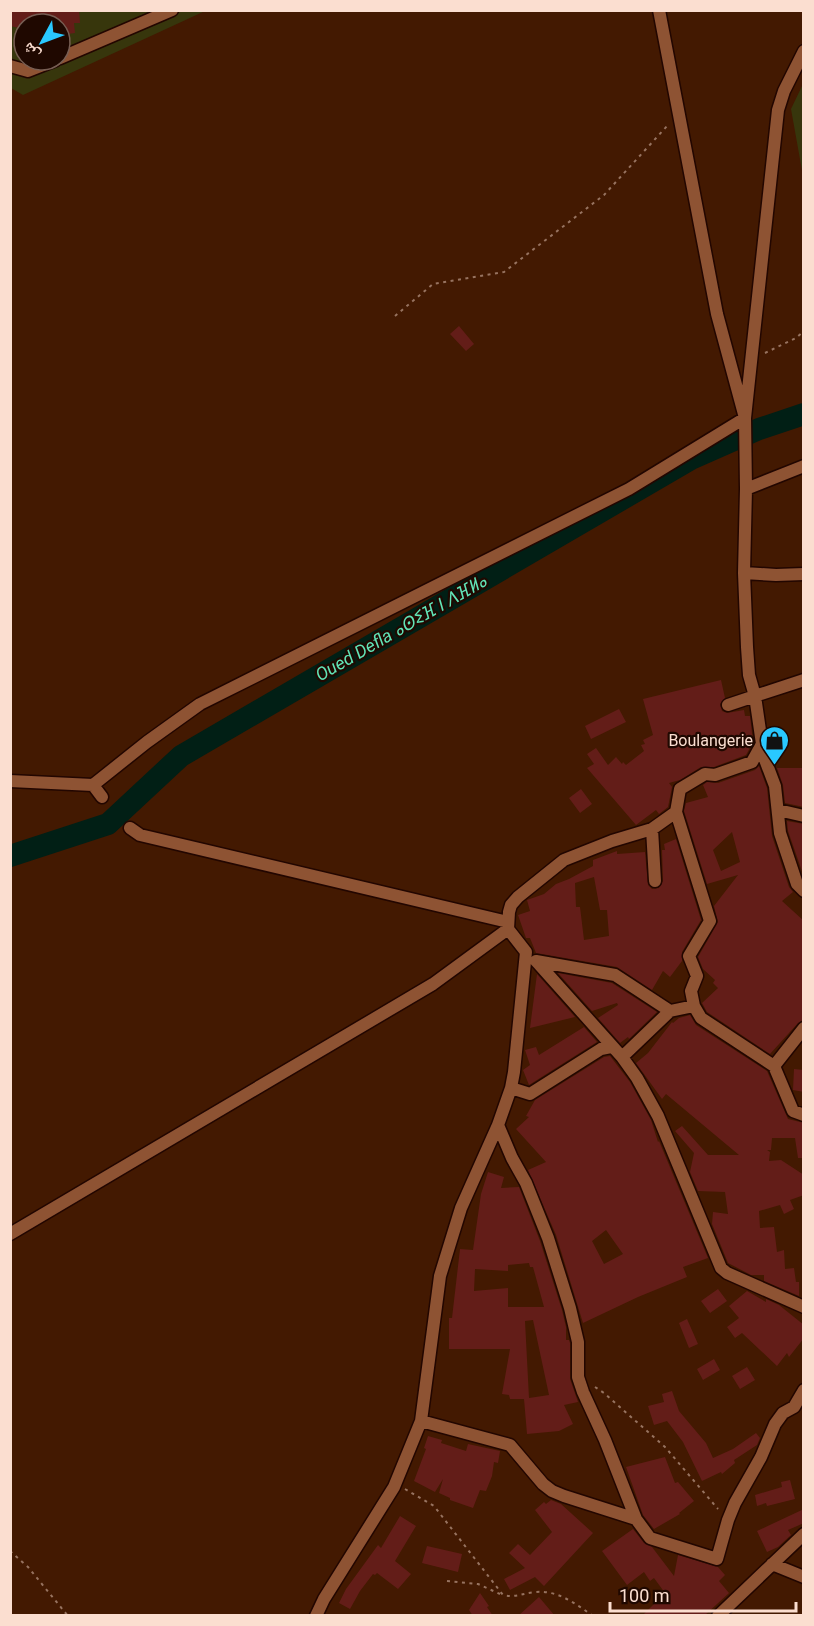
<svg xmlns="http://www.w3.org/2000/svg" width="814" height="1626" viewBox="0 0 814 1626" font-family="Roboto,'Noto Naskh Arabic','Noto Sans Tifinagh',sans-serif">
<rect width="100%" height="100%" fill="#431901"/>
<path fill="#37360c" fill-rule="evenodd" d="M11,11H205L23,95L11,88ZM24,24H60V60H24Z
M803,84H804L803,176L791,109Z"/>
<g fill="none" stroke-linecap="round" stroke-linejoin="round">
<path stroke="#011f15" stroke-width="22" d="M10,856L108,824L181,756L691,459L759,429L804,414"/>
</g>
<path fill="#631d18" fill-rule="evenodd" d="M10,10H79L80,23H74L75,33L60,35V24H24V29L10,26Z
M459,326L474,344L466,351L450,334Z
M721,680L725,698L720,704L722,711L727,713L744,710L745,716H750L753,742L746,755L714,767H701L680,780L669,783L672,787L668,807L659,814L656,810L636,825L587,768L594,764L587,754L596,748L608,765L616,757L622,764L623,762L626,765L644,751L641,745L645,744L643,740L653,735L643,699Z
M619,709L626,722L591,739L585,726Z
M759,766L767,788L772,836L789,887L793,892L782,901L804,921V1019L798,1023L770,1054L707,1012L702,1003L718,988L713,983L715,980L703,969L698,957L718,922L714,906L738,875L707,884L684,811L686,803L708,797L703,785L707,782L718,783L755,770ZM732,832L740,862L721,871L713,850Z
M777,768H804V807L785,803L783,785Z
M581,789L592,804L580,813L569,798Z
M787,821L804,824V877L788,831Z
M676,839L701,920L682,952V961L670,977L663,971L652,990L617,967L536,953L530,938H526L518,915L530,911L527,900L544,894L556,884L569,879L593,866V860L617,851V854L645,852L648,885L652,889L659,888L663,881L662,850H665L664,844ZM594,877L600,910H607L609,936L584,940L580,907H576L575,883Z
M558,973L612,983L657,1012L629,1039L628,1037L620,1043L598,1018L618,1005L617,1003L592,1011Z
M537,974L575,1017L530,1028Z
M690,1015L696,1025L767,1071L788,1119L804,1123V1158H798L795,1138H772L771,1150H767L770,1152L769,1161L781,1160L804,1175V1195L790,1200L794,1209L784,1214L780,1205L759,1211L760,1228L774,1227L777,1252L784,1250L785,1269L794,1268L796,1282H799V1296L764,1281V1275H751L728,1263L712,1224L713,1212L728,1214L725,1192L698,1191L690,1172L694,1153L675,1131L682,1126L708,1155H739L666,1094L662,1099L636,1063L648,1053L672,1022L673,1023L679,1018Z
M584,1027L597,1042L529,1085L523,1070L530,1065L525,1050L536,1047L539,1055Z
M610,1056L630,1082L651,1120L658,1142L659,1141L708,1258L683,1267L687,1277L638,1297L583,1323L556,1235L528,1170L546,1162L516,1129L529,1117L526,1116L535,1100L604,1057ZM606,1230L623,1254L604,1264L592,1241Z
M794,1069L804,1070V1092L793,1090Z
M488,1172L504,1177L501,1188L519,1187L540,1241L562,1310L566,1327V1340H569L570,1343V1379L578,1402L564,1405L573,1424L559,1431L527,1434L524,1399H510L509,1395L502,1394L510,1349H449V1318H452L460,1249L473,1250L481,1194ZM529,1263L530,1267H533L544,1307H508V1288L474,1291L475,1269L508,1271V1265ZM533,1320L549,1395L529,1398L525,1321Z
M718,1289L727,1301L710,1313L701,1301Z
M747,1291L766,1302V1299L779,1305L804,1325V1338L789,1357L787,1353L777,1366L742,1333L735,1338L727,1327L739,1318L729,1306Z
M687,1319L698,1344L689,1348L679,1323Z
M714,1359L720,1370L703,1380L697,1369Z
M747,1367L755,1380L740,1389L732,1376Z
M672,1391L679,1411L706,1443L713,1458L733,1449L756,1433L760,1438L757,1445L734,1460L735,1463L722,1474L721,1472L702,1481L683,1442L667,1421L654,1425L648,1406L664,1402L662,1394Z
M428,1436L442,1440L441,1443L466,1451L468,1444L500,1451L498,1463L494,1462L492,1476L486,1491L480,1490L473,1508L450,1500V1498L439,1493L443,1479L435,1492L414,1481L426,1449L424,1448Z
M665,1457L675,1483L678,1482L694,1501L679,1513L680,1514L654,1529L643,1515L626,1467Z
M790,1480L795,1499L767,1506L766,1503L757,1506L755,1495L782,1487L781,1482Z
M551,1500L561,1504L593,1533L544,1586L535,1577L510,1590L504,1579L525,1568L509,1553L518,1544L530,1555L552,1532L535,1510L544,1502L546,1504Z
M804,1509V1523L788,1530L791,1535L778,1547L767,1552L757,1531Z
M400,1516L416,1526L395,1561L411,1574L398,1589L377,1573L375,1575L373,1574L360,1591L350,1609L339,1603L346,1589L378,1545L381,1548Z
M633,1529L644,1543L652,1547L674,1576L678,1555L718,1567L725,1575L719,1581L729,1593L704,1616H642L665,1593L654,1578L650,1581L644,1572L627,1585L602,1551Z
M427,1546L462,1554L458,1572L422,1563Z
M480,1593L489,1606L487,1607L493,1616H473L469,1610Z
M539,1597L555,1616H518Z"/>
<g fill="none" stroke-linecap="round" stroke-linejoin="round">
<defs>
<path id="minor" d="M659,10L717,314L745,418L746,489L744,573L747,647L749,675L755,696L728,705
M60,58L172,10
M10,66L28,71L56,60
M746,489L804,466
M744,573L776,575L804,574
M761,749L775,786L780,833L797,884L804,891
M10,781L93,785L102,797
M93,785L147,742L200,704L629,489L745,418L778,110L784,91L804,51
M778,810L804,816
M676,812L710,921L689,956L697,976L691,991L694,1006
M130,828L140,835L508,922
M652,829L655,881
M536,961L615,975L670,1011L694,1006L701,1018L774,1066L804,1028
M537,962L622,1057L637,1078L658,1116L721,1268L727,1273L804,1307
M622,1057L670,1011
M774,1066L793,1111L804,1115
M511,1088L530,1094L601,1049L611,1047
M498,1125L512,1158L526,1183L548,1238L570,1308L578,1342V1377L583,1392L605,1440L636,1519
M10,1234L433,984L508,929
M421,1421L510,1445L543,1484L552,1491L564,1496L636,1519L650,1538L717,1559L728,1520L735,1503L761,1457L775,1424L783,1413L794,1407L804,1390
M772,1564L804,1577
M316,1616L324,1599L394,1487L421,1421L440,1276L461,1208L498,1125L511,1088L514,1072L526,952L508,929L509,912L511,905L518,897L564,860L612,841L652,829L676,812L680,789L705,774L715,775L752,762L762,744L755,696L804,680
M718,1616L804,1534"/>
</defs>
<use href="#minor" stroke="#220600" stroke-width="15"/>
<path stroke="#977360" stroke-width="2" stroke-dasharray="3 4.5" stroke-linecap="butt" d="M395,316L433,284L504,272L604,195L668,125
M765,353L796,338L804,331
M595,1387L604,1393L665,1447L718,1509
M405,1489L434,1506L503,1595C515,1598 524,1593 536,1592C558,1590 576,1604 593,1616
M10,1551L28,1567L68,1616
M447,1581L478,1584L500,1594"/>
<use href="#minor" stroke="#8e5333" stroke-width="12"/>
</g>
<defs>
<symbol id="shop-pin" viewBox="-11 -11 22 30"><path d="M0 17L-7.5 6A9.5 9.5 0 1 1 7.5 6Z" fill="#29c8ff" stroke="#1f0800"/><path d="M-5-2.5h2.3a2.7 3.5 0 0 1 5.4 0H5L5.5 6h-11ZM-1.5-2.5h3a1.5 2.3 0 0 0-3 0Z" fill="#111"/></symbol>
</defs>
<g fill-rule="evenodd">
<use href="#shop-pin" x="758" y="724" width="33" height="45"/>
</g>
<g text-anchor="middle" stroke-width="4.5" stroke-linejoin="round" paint-order="stroke">
<g font-size="16" fill="#fbded0" stroke="#1f0800" text-anchor="end">
<text x="753" y="746">Boulangerie</text>
</g>
<g font-size="18" font-style="italic" fill="#61e4b7" stroke="#1f0800">
<text transform="translate(401 628) rotate(-30)" y="6">Oued Defla ⴰⵙⵉⴼ ⵏ ⴷⴼⵍⴰ</text>
</g>
</g>
<rect width="814" height="1626" fill="none" stroke="#fbded0" stroke-width="24"/>
<g transform="translate(42 42) rotate(229)"><circle r="28" fill="#1f0800" stroke="#775e53" stroke-width="1.5"/>
<path d="M0-4.5L10 22L0 15L-10 22Z" fill="#29c8ff"/>
<text y="-9" font-size="16" font-weight="bold" text-anchor="middle" fill="#fbded0">ش</text>
</g>
<path d="M610 1602v9h186v-9" fill="none" stroke="#fbded0" stroke-width="3"/>
<text x="619" y="1602" font-size="18" fill="#fbded0" stroke="#1f0800" stroke-width="4.5" paint-order="stroke">100 m</text>
</svg>
